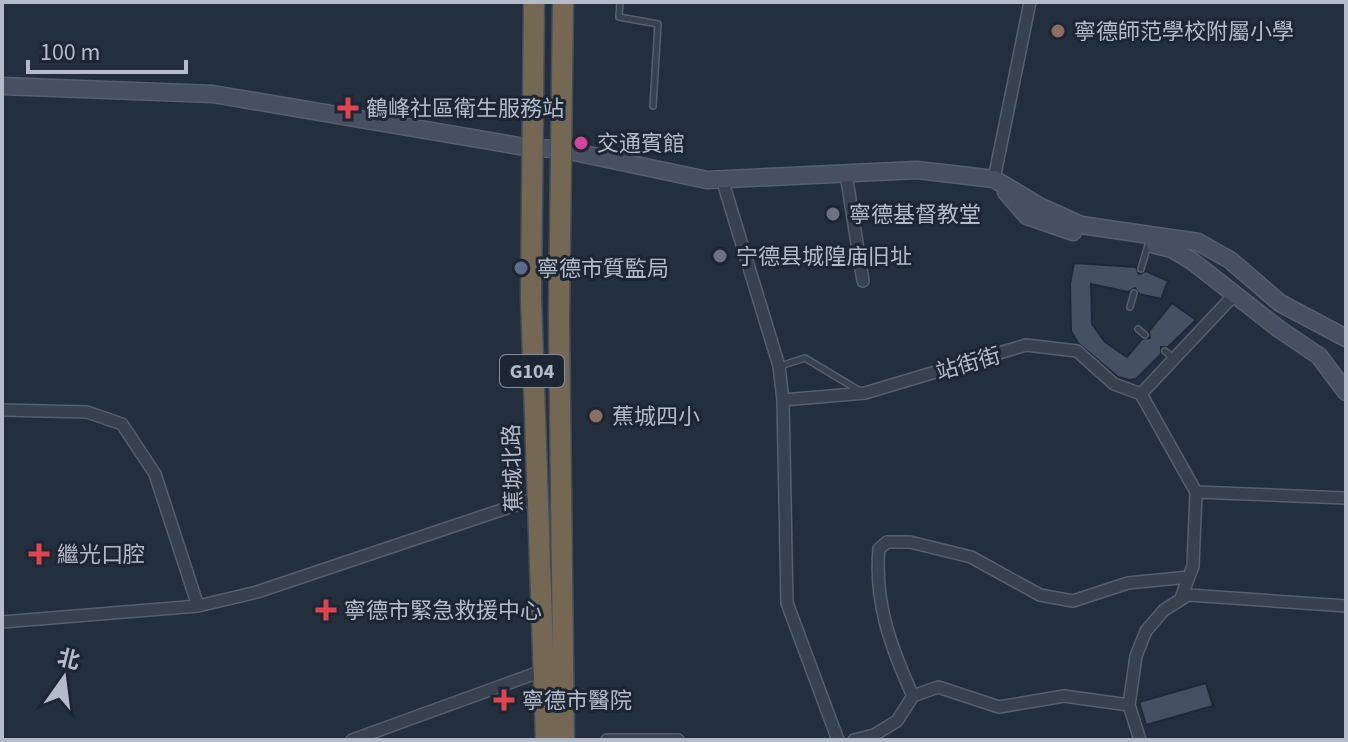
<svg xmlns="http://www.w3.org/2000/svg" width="1348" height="742" viewBox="0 0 1348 742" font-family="'Source Sans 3','Noto Sans SC',sans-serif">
<rect width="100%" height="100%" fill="#242f3e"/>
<path fill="#455162" stroke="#1f2835" stroke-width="2" d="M1074,263L1136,267L1139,274L1146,271L1168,281L1161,299L1139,294L1135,288L1128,292L1091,284L1092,324L1105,342L1127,357L1142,339L1150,338L1149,331L1172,303L1196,320L1168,347H1161V354L1136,379L1129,380L1118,377L1078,343L1071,331L1070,283Z
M1206,683L1213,706L1146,725L1139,702Z"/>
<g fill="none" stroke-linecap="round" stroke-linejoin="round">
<defs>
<path id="lane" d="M620,2L619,17L658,24L653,106
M1141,269L1148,245
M1130,307L1134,293
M1138,329L1145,335
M1165,351L1173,358
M780,366L805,358L860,391"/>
<path id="street" d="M846,174L863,281
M722,179L779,366L783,400L787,603L838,740
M994,179L1030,2
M783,400L865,393L1026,345L1077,351L1114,384L1141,394
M2,410L87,412L122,424L155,474L198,606
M1196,492L1141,394L1235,294
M1181,598L1193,566L1196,492L1346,498
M2,622L198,606L257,592L537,498
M913,696C891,648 874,602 879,549L887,542H910L971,557L1040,595L1073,601L1128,583L1189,577
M1129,705L1136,656L1146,631L1164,610L1188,595L1346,606
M352,740L542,671
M607,740H678
M854,740L874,735L897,721L913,696L938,687L999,707L1064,696L1129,705L1140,740"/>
<path id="secondary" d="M2,86L213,94L531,148L560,149L707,180L917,170L994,179L1039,206L1081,225L1198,242L1230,260L1280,303L1346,338
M1006,192L1027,216L1073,232
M1155,245L1172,249L1192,261L1279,329L1319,356L1346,392"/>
<path id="highway" d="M534,2L531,298L546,740
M563,2L559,319L564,740"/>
</defs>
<use href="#lane" stroke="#565f6c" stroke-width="8"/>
<use href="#street" stroke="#565f6c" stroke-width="14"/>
<use href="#secondary" stroke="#565f6c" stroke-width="19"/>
<use href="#highway" stroke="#434c59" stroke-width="23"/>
<use href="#lane" stroke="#38414e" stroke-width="5"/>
<use href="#street" stroke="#38414e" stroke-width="11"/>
<use href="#secondary" stroke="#465061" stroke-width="16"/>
<use href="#highway" stroke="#746855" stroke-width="20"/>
</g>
<g fill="#8d6e63" stroke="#1d2633" stroke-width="3">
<circle cx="1058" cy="31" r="8"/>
<circle cx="596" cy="416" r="8"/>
</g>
<g fill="#e0444e" stroke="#1d2633" stroke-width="3">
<path d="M344 96h8v8h8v8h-8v8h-8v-8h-8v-8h8z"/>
<path d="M35 542h8v8h8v8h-8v8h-8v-8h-8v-8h8z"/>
<path d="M322 598h8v8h8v8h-8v8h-8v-8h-8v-8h8z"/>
<path d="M500 688h8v8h8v8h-8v8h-8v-8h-8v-8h8z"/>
</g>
<circle fill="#d1479c" stroke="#1d2633" stroke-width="3" cx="581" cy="143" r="8"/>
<g fill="#6b7280" stroke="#1d2633" stroke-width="3">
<circle cx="833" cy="214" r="8"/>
<circle cx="720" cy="256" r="8"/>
</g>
<circle fill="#5c6f8a" stroke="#1d2633" stroke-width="3" cx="521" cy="268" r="8"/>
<g text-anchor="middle" stroke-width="6" stroke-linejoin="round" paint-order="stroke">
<rect fill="#1d2633" stroke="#878f9c" stroke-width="2" x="500" y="355" width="64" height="32" rx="6"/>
<g font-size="20" font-weight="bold" fill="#b4bcc9">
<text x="532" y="378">G104</text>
</g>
<g font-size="22" fill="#b4bcc9" stroke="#1d2633" text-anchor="start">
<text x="1074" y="39">寧德師范學校附屬小學</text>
<text x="366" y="116">鶴峰社區衛生服務站</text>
<text x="597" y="151">交通賓館</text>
<text x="849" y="222">寧德基督教堂</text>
<text x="736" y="264">宁德县城隍庙旧址</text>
<text x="537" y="276">寧德市質監局</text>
<text x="612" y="424">蕉城四小</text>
<text x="57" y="562">繼光口腔</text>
<text x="344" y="618">寧德市緊急救援中心</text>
<text x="522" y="708">寧德市醫院</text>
</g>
<g font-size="22" fill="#b4bcc9" stroke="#1d2633">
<text transform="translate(968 363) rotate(-16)" y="8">站街街</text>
<text transform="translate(512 468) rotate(-92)" y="8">蕉城北路</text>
</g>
</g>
<rect width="1348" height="742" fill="none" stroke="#b4bcc9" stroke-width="8"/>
<g transform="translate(64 678) rotate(14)" stroke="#1d2633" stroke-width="6" paint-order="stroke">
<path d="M0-6L14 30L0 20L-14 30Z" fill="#b4bcc9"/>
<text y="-12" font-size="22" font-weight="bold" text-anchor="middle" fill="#b4bcc9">北</text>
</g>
<path d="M28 60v12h158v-12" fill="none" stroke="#b4bcc9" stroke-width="4"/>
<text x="40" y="60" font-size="24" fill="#b4bcc9" stroke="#1d2633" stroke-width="6" paint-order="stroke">100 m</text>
</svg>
